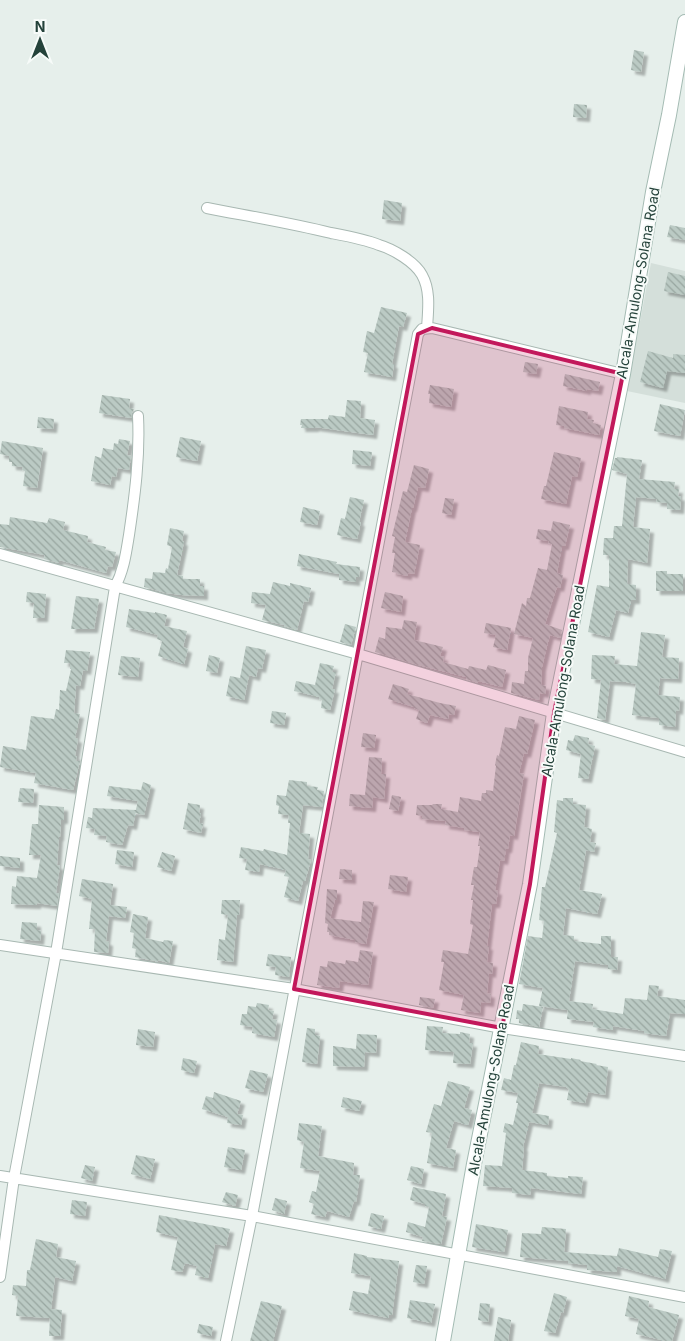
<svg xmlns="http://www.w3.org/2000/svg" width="685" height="1341" viewBox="0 0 685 1341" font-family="Inter,sans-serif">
<defs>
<pattern id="building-back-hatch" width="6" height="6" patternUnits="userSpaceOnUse" patternTransform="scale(1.25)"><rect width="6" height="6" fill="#bbcac4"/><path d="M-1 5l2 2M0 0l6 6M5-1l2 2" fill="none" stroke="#98a6a0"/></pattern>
<filter id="shadow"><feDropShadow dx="4" dy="4" stdDeviation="1" flood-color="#0004"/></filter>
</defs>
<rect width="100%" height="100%" fill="#e6efeb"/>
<path fill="#d4dfda" d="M651,263L685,271V403L627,391Z"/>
<path fill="url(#building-back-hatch)" filter="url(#shadow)" d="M634,50L644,52L641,72L631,70Z
M574,104L587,105L586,118L573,117Z
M384,200L402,203L400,221L382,219Z
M670,225L685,228V240L667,237Z
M668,272L685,276V295L664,291Z
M381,307L407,313L403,327L399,326L392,364H394L392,377L364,372L368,353L363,352L367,331L374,333Z
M648,351L673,358V354L685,355V373L667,371L663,388L640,382Z
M525,362L538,364L536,374L523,372Z
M565,374L600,382L598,391L587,389V391L563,386Z
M430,385L454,389L451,407L429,403L430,394H428Z
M102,395L130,399L129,408L134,409L132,413L131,418L99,413Z
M347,400L361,401L360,418L375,420L373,435L315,427V428H301L302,425H300L301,419H328L329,415L345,417Z
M660,404L685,410L680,436L654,431Z
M559,406L588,412L587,419L594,420L593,423L601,425L599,435L564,428V426L556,425Z
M38,417L54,419L53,429L37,428Z
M180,437L201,441L197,461L176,457Z
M119,439L130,441L127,455L131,456L129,470L118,468L116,477L112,476L110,485L91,481L95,456L101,458L103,448L113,450L114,443L118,444Z
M2,441L43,448L37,488L23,486L25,471L22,470L23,467L12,466V462H9V456L0,454Z
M353,450L372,452L370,466L352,464Z
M554,452L581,458L577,477L572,476L566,504L541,499L544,486H546Z
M617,457L642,460L639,479L675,482L674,489H679L678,496L681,497L680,510L667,509V503L656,502L657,499L636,497L633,527L650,529L647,563L628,559L627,584L636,585V600H631L628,613L616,610L609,637L588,632L597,585L609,587V555H603L604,538H613L614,526H622L627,474L612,470L615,458H617Z
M414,465L429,469L425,488L418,487L413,508H412L405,542L420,545L414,574L408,573V576L397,574L398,573L392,572L395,553H392L395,537L392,536L403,491L407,492Z
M350,497L364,500L359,522H361L357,539L337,535L341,518L345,519Z
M445,498L454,499L451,515L442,513Z
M303,507L320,511L317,525L300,522Z
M10,517L47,523L49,518L65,522L63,530L88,536L87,542L106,547L105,550L116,552L112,567L108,566L106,573L59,560V563L44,559L45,555L0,547V524L9,525Z
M553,521L570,525L565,546H562L557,573L563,575L560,588L557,587L553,599L545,624L562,630L560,638L550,635L548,642L542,667L541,685L546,686L545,694L540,693L539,700L511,693L512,682L524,684L525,671H528V658L533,638L514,634L522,603L526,606L527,598H530L538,568L547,570L552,544L548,543L549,541L536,539L538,529L551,531Z
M170,528L184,531L182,541L184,542L177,575L183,576V579H200V586H204V596L182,595L166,593L144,587L145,578L152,579L153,572L165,573L166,568L168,569L172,547L167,545Z
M299,554L337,562L336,564L360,567L359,577H356V582L339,580V574L297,566Z
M656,571H667V574H683V591H656Z
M273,582L290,586V583L311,588L308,602L304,601L297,630L284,626V625L262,620L266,605L251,603L252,592L270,594Z
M27,592L46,594L44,618H33L34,603L26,602Z
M385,592L403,596L401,612L381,608Z
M76,596L99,599L94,629H71Z
M129,609L155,613V612L167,615L164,626L187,631L183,647L188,649L184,664L158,656L162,641L157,639L158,635L126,627Z
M404,620L417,622L414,640L443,647L440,656L444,657L443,662L468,669L469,666L486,670L488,665L506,670L502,687L478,681V683L466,679V677L418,665L375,652L379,637L385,639L386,627L402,629Z
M486,623L511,628L507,650L493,647L496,635L484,633Z
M345,624L356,627L351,645L340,642Z
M641,632L665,635L662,657L679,658L678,679L660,678L658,695L680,697L679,711L676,710L675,727L659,725V718L632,715L636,684L626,682L610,681L605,720L597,718L601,680L591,679L592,655L615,656L614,664L637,666Z
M246,646L266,650L262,669L258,668L256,677L249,675L244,700L226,696L230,676L240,678Z
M66,650L90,652L87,671L83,670L80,686L76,685L74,713L80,714L75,738L78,739L75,756H77L76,761H80L73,790L34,783L36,773L0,767L3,746L26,750L31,716L54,719L56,709L59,710L60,690L66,691L71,669H70V663H64Z
M209,655L220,658L217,673L206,671Z
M121,656L140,658L138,677L118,675Z
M320,663L334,666L332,672H336L332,689H335L330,710L321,708L322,700L319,699L320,697L294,691L296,681L315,685Z
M393,684L409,689L407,694L440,703L456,706L454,715L449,714L448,719L430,715L427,723L416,719L419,710L414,708V707L388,699Z
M272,711L286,713L284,725L270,723Z
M519,716L535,720L527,754L524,753L519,773L524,774L514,836L510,835L508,849H506L504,861L500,860L495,890L498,891L496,904H492L487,946H489L487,962L493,963L492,974L489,973L487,993L491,994L490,1003L481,1002L480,1013L461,1010L464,995L439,990L444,962H441L443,950L468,954L473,925L470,924L473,900H471L474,885H471L474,867H477L480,846H478L480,832L464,830V828L445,825L446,821L422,819V816L416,815L417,805H432L433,804H442L441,809L458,812L460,797L481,801L482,793H486V790L493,791L496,766L495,765L497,755L499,756L505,727L516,729Z
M363,733L376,735L374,748L361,747Z
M575,735L589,738L588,744L595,746L588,779L578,778L581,754L566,750L568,740L573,741Z
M369,757L382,758L381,774H386L384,799L373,797L372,808L349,806L350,794L365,795Z
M289,780L307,782V786L318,787L317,790L324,791L322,807L303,805L299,833L310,834L308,859L311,860L305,881H303L298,901L284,897L289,877L284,876L286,870L260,864L259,872L245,870L247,859L239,858L241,847L263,851L264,849L287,855L290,823H288L289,815L278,814L279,806L276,805L277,795L286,796Z
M143,782L151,785L144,815L135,813L138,801L107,796L109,786L141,790Z
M20,788L34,789L33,803L18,802Z
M392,795L401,797L398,811L389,809Z
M563,798H573V804L586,805L584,827L592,829L590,842L596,843L594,852L586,850L579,890L602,894L597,914L566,908L563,935L574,936V941L601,944V936H611V957H618L617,970L608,969V965L575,961L569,1001L593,1004L592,1009L623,1014L625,998L647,1000L649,985L659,986L657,996L685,1000V1014L670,1013L666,1036L644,1033V1031L613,1026V1030L593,1027L594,1022L567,1019L568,1010L539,1006L543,988L519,984L528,936L542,938L544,921L539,920L542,887H545L557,833L554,832L557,800L563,801Z
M188,803L200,805L199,813H201L199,823L203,824L201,833L183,829Z
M39,805L64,807V820H61L60,837H59L57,865L60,866L56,893H59L57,906L37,903V905L11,904L12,886L16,887L17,876L37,878L41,855H29L32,824H38Z
M93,808L136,810L133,826L128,825L122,845L106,842L107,836L94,835L95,829L86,828L88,817L92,818Z
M117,850L134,852L132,867L115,864Z
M162,852L175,856L171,871L157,867Z
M0,856L20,858V868L0,866Z
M340,869L352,870V880L339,879Z
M390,875L408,877L406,892L388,889Z
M82,879L113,884L110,905L127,907L125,918L109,916L106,941L109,942L108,953L94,952L95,929H89L92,899L79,896Z
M327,889L337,890V900H335L330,918L361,922L363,901L374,902L366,944L355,942V940L329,935V932H327L328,924L325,923Z
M222,900H240L239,915H237L233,962L217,960L219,939L225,940L228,915L221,914Z
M133,914L148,917L145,938L163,942L164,940L173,941L169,963L158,960L157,962L155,961L135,957L136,949L132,948L134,933L130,932Z
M22,922L37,923V930L41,931L40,941L20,939Z
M360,950L373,952L368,985L340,981L339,988L317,985L320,966L327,967L328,961L345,964L346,960L358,962Z
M268,954L291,957L289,977L275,975L276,967L266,966Z
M420,997L435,999L433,1008L419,1005Z
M257,1003L269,1005L268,1010L274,1011L272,1019L277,1020L274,1037L252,1033L253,1027L240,1025L242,1014H247L248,1006L256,1007Z
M523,1004L543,1007L539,1027L519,1023V1019H516L517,1010L522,1011Z
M427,1026L443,1027L442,1033L460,1034V1032L470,1034L469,1043H473L470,1064L453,1063L454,1052L425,1050Z
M307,1028L315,1029V1035L320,1036L317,1064L302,1062Z
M138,1029L155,1032L153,1047L136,1045Z
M357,1034L377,1035L376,1053L365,1052L364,1067L333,1066V1046L356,1049Z
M521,1042L539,1046L538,1054L571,1059V1058L581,1060L580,1061L597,1064L596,1065L608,1067L605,1095L588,1092L585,1103L567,1100L569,1089L566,1087L539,1083L532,1113L549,1116L548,1125L529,1122L523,1147H524L522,1170L547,1173V1176L568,1178V1176L583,1177L581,1194L531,1188L530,1195L512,1193V1188L483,1186L485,1165L502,1166L506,1133L503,1132L505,1123L513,1125L518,1103H516L518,1093L501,1090L504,1078L511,1080L514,1065H516Z
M183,1058L197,1061L194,1073L181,1070Z
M250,1070L268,1074L263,1092L245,1088Z
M448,1081L470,1087L464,1108L472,1110L468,1125L454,1121L446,1148L456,1150L453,1168L427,1163L432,1133L426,1132L434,1104L441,1106Z
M214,1092L241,1101L237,1114L243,1115L241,1125L227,1123L228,1117L202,1109L206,1096L213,1098Z
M343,1097L362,1101L359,1111L341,1107Z
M299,1123L322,1126L318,1156L354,1163L353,1175H360L356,1202L354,1201L349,1217L327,1211L325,1217L311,1214L314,1204L309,1202L312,1191L316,1192L320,1171L300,1168L304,1142L297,1140Z
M228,1147L245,1150L241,1170L224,1167Z
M136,1155L155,1159L150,1179L131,1174Z
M85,1165L95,1167L92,1181L81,1178Z
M411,1166L424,1169L421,1184L407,1180Z
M413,1187L446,1194L442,1216L447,1217L441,1244L422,1241L423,1237L406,1232L408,1222L425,1227L429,1207L425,1206V1204L410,1200Z
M226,1192L238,1195L235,1206L222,1202Z
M275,1198L287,1201L284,1214L272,1210Z
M72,1200L87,1202L85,1216L70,1214Z
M371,1213L384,1216L381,1229L368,1226Z
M159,1215L230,1229L226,1246L215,1244L208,1278L195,1275L197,1266L185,1263L182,1272L171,1270L178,1237L156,1232Z
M476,1224L508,1230L504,1252L472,1247Z
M542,1227L566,1229L564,1252L617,1256L619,1248L658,1257L660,1249L672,1251L665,1279L617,1266V1272L587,1270V1265L568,1263V1261L520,1257L522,1233L541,1234Z
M36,1239L58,1244L56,1257L76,1261L72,1281L55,1277L51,1309L62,1310L60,1336H49L50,1318L16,1316L18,1296L12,1295L13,1285L26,1286L27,1270H30Z
M354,1253L367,1256V1257L399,1261L392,1315H389L388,1318L349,1310L353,1291L368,1294L371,1276L351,1273Z
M416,1265L427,1266L424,1284L413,1282Z
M554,1293L567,1297L563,1313L561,1312L555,1333L544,1331Z
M629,1296L649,1301L648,1307L679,1315L672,1341H666L636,1334L639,1319L625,1316Z
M410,1300L435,1304L431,1323L407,1318Z
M261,1301L282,1306L273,1341H250Z
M480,1303L490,1304L488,1322L478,1320Z
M498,1317L511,1320L508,1341H494Z
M199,1324L213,1327L211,1336L197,1333Z"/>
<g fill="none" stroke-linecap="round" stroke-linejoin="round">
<defs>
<path id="street" d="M207,208C248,216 290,223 331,233C347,236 364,239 379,245C393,249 415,262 422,275C431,291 428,311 427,328
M0,554L358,654L685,752
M0,945L294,989L502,1028L685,1056
M0,1176L252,1216L685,1297
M0,1277L14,1178L56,953L115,587C124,570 126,553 129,535C135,495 140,456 138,416
M226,1341L252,1216L418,334L422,329L432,328L623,374"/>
<path id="secondary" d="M443,1341L474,1164L530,884L554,713L623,374L653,192L669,115L685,22"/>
</defs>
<use href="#street" stroke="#a8b8b2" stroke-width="12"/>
<use href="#secondary" stroke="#a4bbb3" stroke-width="16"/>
<use href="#street" stroke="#fff" stroke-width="10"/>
<use href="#secondary" stroke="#fff" stroke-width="14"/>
</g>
<path fill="#c2185b" fill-opacity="0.2" stroke="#c2185b" stroke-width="4" stroke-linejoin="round" d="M432,328L623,374L554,713L530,884L502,1028L294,989L418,334Z"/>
<g text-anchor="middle" stroke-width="4" stroke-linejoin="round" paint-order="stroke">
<g font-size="14" fill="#24423a" stroke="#f7fbf9">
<text transform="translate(638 283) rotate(-80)" y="5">Alcala-Amulong-Solana Road</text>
<text transform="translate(563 681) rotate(-80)" y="5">Alcala-Amulong-Solana Road</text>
<text transform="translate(491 1080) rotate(-79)" y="5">Alcala-Amulong-Solana Road</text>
</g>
</g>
<g transform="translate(40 40)" stroke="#f7fbf9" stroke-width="4" paint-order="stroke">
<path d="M0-4L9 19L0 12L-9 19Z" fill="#24423a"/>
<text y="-8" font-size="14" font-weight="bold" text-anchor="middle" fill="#24423a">N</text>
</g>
</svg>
